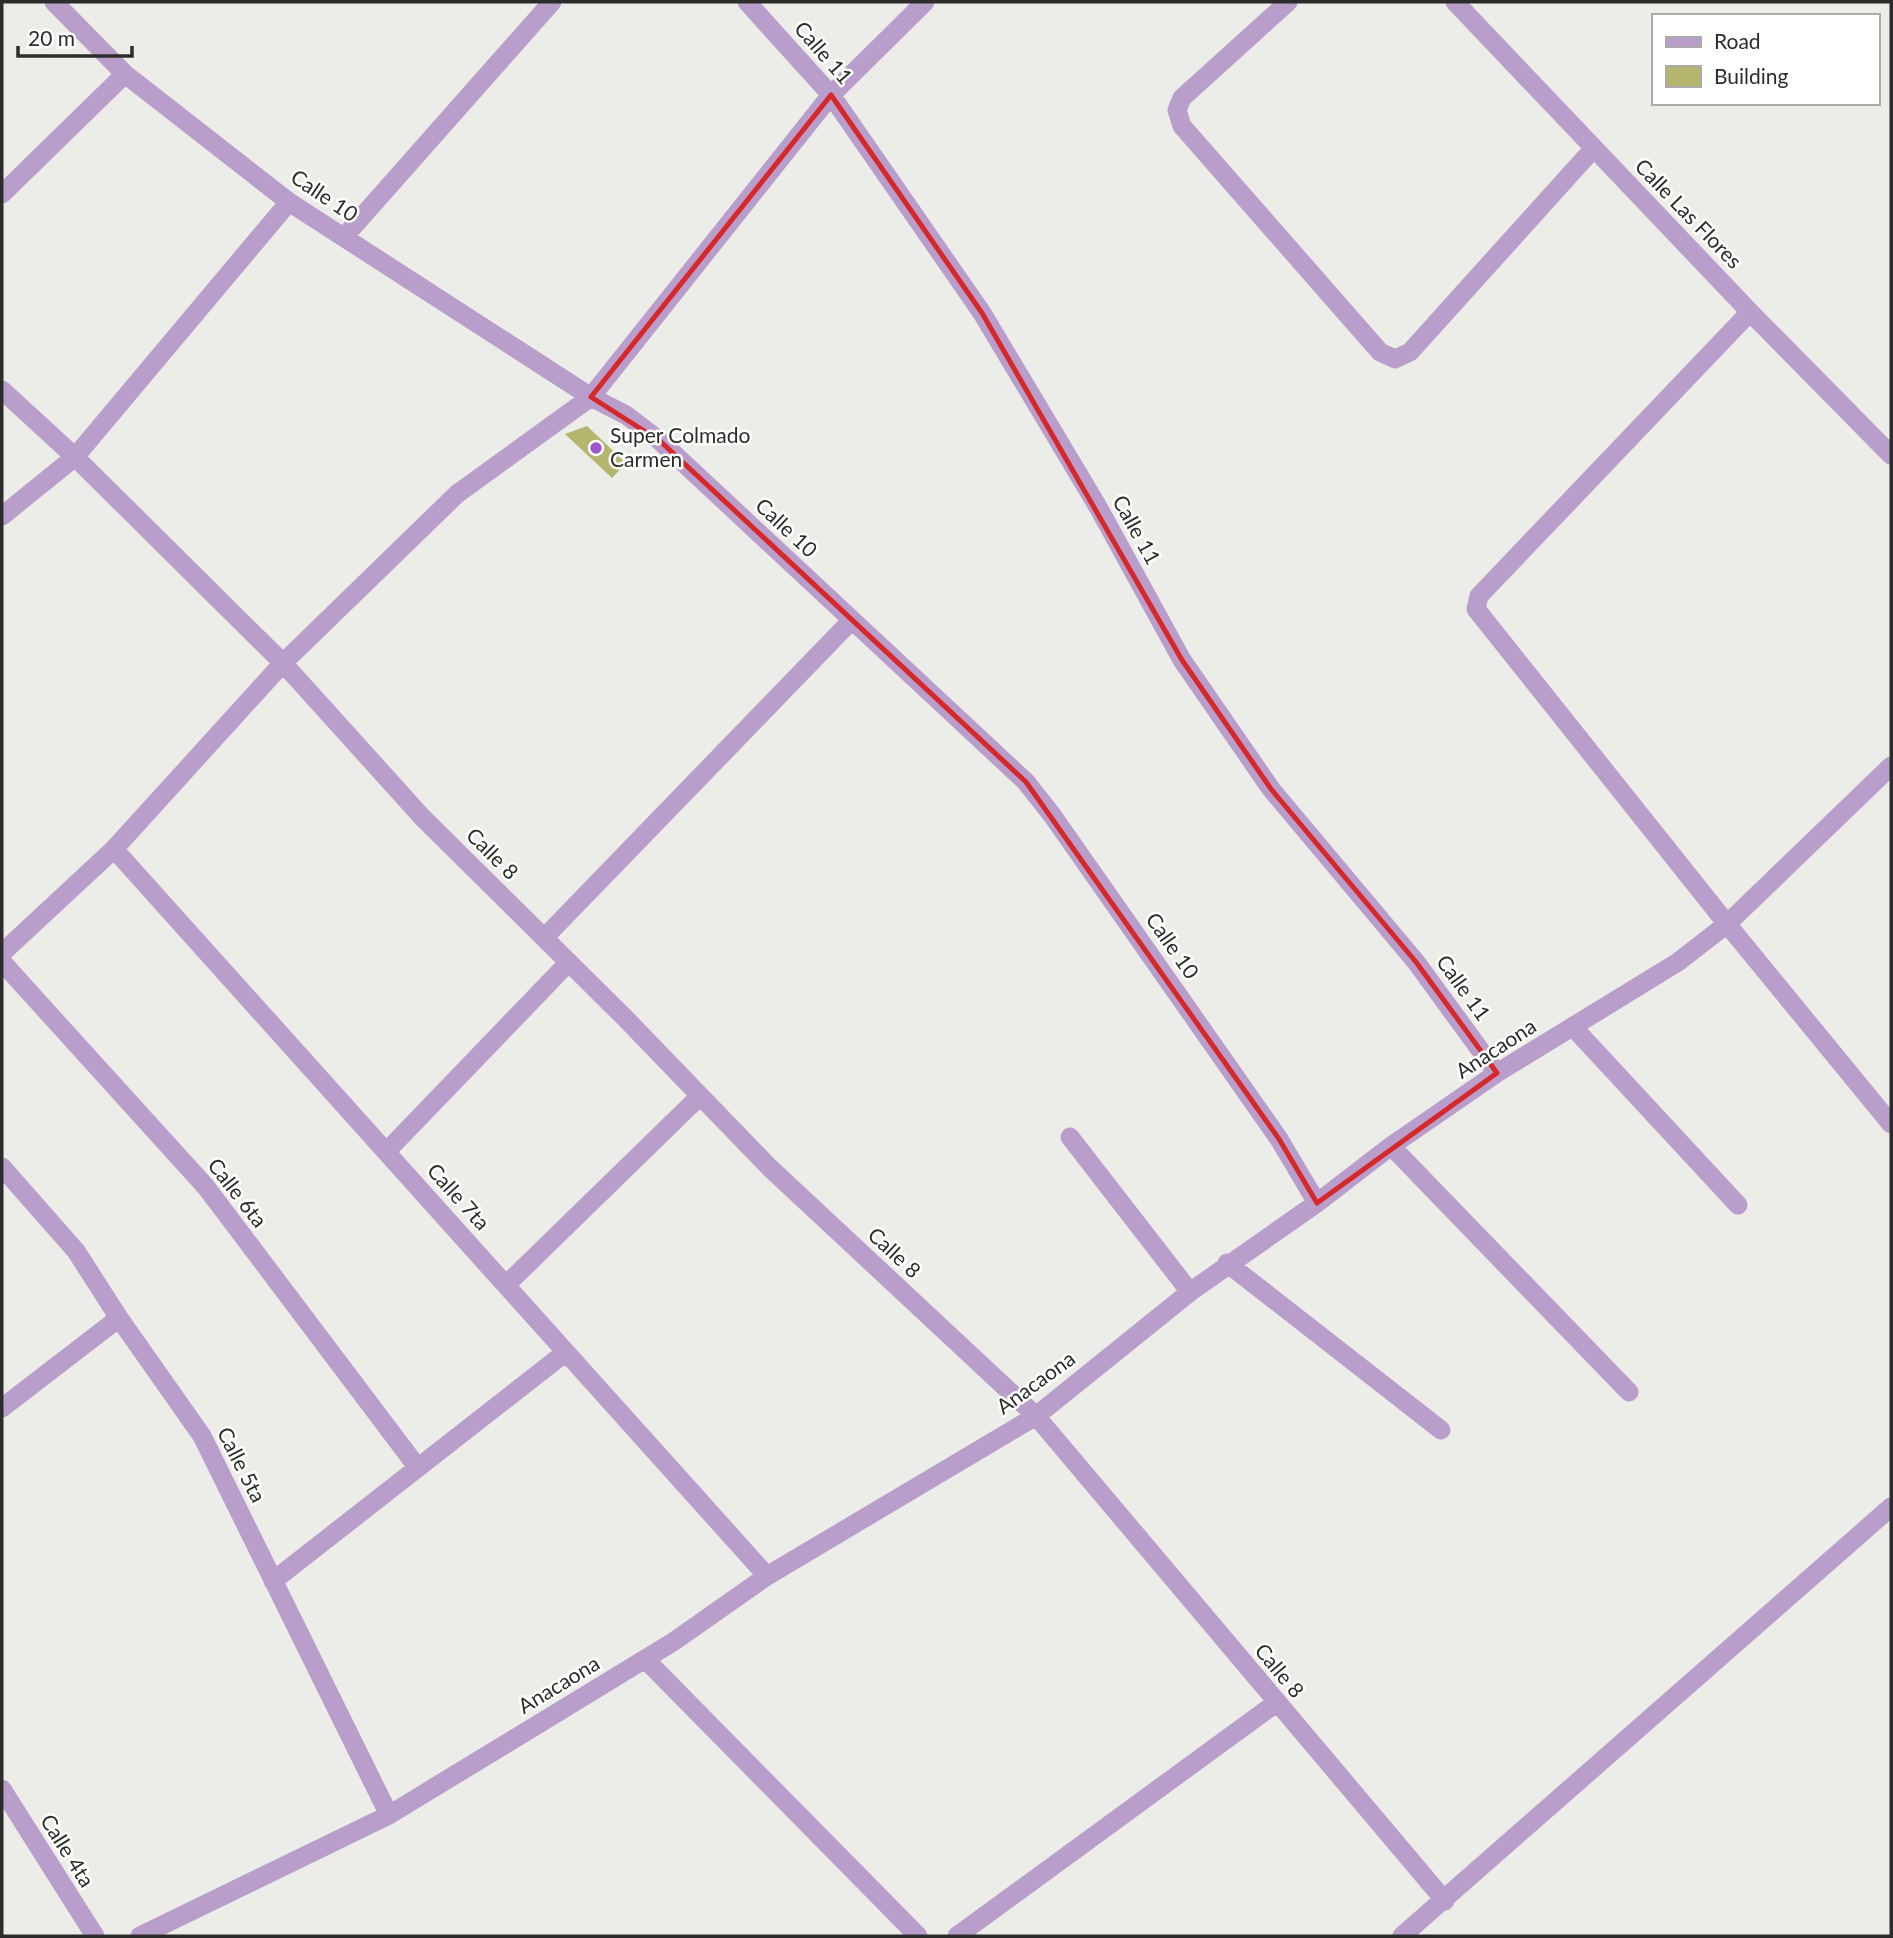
<svg xmlns="http://www.w3.org/2000/svg" width="1893" height="1938" viewBox="0 0 1893 1938" font-family="Lato,sans-serif">
<rect width="100%" height="100%" fill="#ecede9"/>
<path fill="#b4b66d" d="M587,426L626,463L612,478L565,434Z"/>
<g fill="none" stroke-linecap="round" stroke-linejoin="round">
<path stroke="#b99dca" stroke-width="19" d="M54,2L125,74L289,202L591,397L626,415L660,441L1026,782L1052,815L1279,1139L1317,1203
M747,2L831,95L982,313L1098,507L1182,660L1271,789L1416,962L1497,1073
M1288,2L1182,98L1177,110L1182,126L1380,352L1395,359L1410,352L1594,148
M1455,2L1750,312L1891,455
M2,194L125,74
M344,237L552,2
M1750,312L1479,596L1476,609L1727,924L1891,1124
M2,390L75,457L283,663L422,817L625,1018L769,1167L1036,1416L1445,1901
M2,516L75,457L289,202
M114,849L767,1576
M544,938L851,621
M2,953L114,849L283,663L457,494L591,397L831,95L925,2
M2,962L206,1187L418,1468
M1573,1027L1738,1205
M1070,1137L1190,1292
M1391,1146L1629,1392
M386,1152L569,962
M2,1167L76,1251L119,1318L202,1436L389,1815
M1227,1263L1441,1430
M506,1285L700,1096
M2,1408L119,1318
M273,1581L566,1352
M645,1659L918,1936
M2,1789L95,1936
M140,1936L389,1815L673,1642L767,1576L1036,1416L1190,1292L1317,1203L1391,1146L1497,1073L1678,962L1727,924L1891,766
M957,1936L1276,1703
M1402,1936L1891,1507"/>
</g>
<path fill="none" stroke="#d62828" stroke-width="5" stroke-linejoin="round" d="M831,95L982,313L1182,660L1271,789L1416,962L1497,1073L1317,1203L1279,1139L1026,782L660,441L591,397Z"/>
<circle fill="#a257c9" stroke="#fffffe" stroke-width="2.5" cx="596" cy="448" r="7"/>
<g text-anchor="middle" stroke-width="5" stroke-linejoin="round" paint-order="stroke">
<g font-size="21" fill="#2c2d2b" stroke="#fffffe">
<text transform="translate(823 53) rotate(49)" y="7">Calle 11</text>
<text transform="translate(324 196) rotate(34)" y="7">Calle 10</text>
<text transform="translate(1688 214) rotate(46)" y="7">Calle Las Flores</text>
<text transform="translate(786 528) rotate(43)" y="7">Calle 10</text>
<text transform="translate(1136 530) rotate(61)" y="7">Calle 11</text>
<text transform="translate(492 854) rotate(45)" y="7">Calle 8</text>
<text transform="translate(1172 946) rotate(55)" y="7">Calle 10</text>
<text transform="translate(1463 988) rotate(54)" y="7">Calle 11</text>
<text transform="translate(1496 1049) rotate(-33)" y="7">Anacaona</text>
<text transform="translate(237 1193) rotate(52)" y="7">Calle 6ta</text>
<text transform="translate(458 1197) rotate(48)" y="7">Calle 7ta</text>
<text transform="translate(894 1253) rotate(43)" y="7">Calle 8</text>
<text transform="translate(1036 1383) rotate(-36)" y="7">Anacaona</text>
<text transform="translate(241 1465) rotate(63)" y="7">Calle 5ta</text>
<text transform="translate(1279 1671) rotate(50)" y="7">Calle 8</text>
<text transform="translate(559 1685) rotate(-31)" y="7">Anacaona</text>
<text transform="translate(67 1851) rotate(58)" y="7">Calle 4ta</text>
</g>
<g font-size="21" fill="#2c2d2b" stroke="#fffffe" text-anchor="start">
<text x="610" y="443">Super Colmado<tspan x="610" dy="24">Carmen</tspan></text>
</g>
</g>
<rect width="1893" height="1938" fill="none" stroke="#2c2d2b" stroke-width="7"/>
<rect x="1652" y="14" width="228" height="91" fill="#fffffe" stroke="#ababaa" stroke-width="2"/>
<rect x="1666" y="37" width="35" height="10" fill="#b99dca" stroke="#ababaa" stroke-width="2"/>
<text x="1714" y="49" font-size="21" fill="#2c2d2b">Road</text>
<rect x="1666" y="66" width="35" height="21" fill="#b4b66d" stroke="#ababaa" stroke-width="2"/>
<text x="1714" y="84" font-size="21" fill="#2c2d2b">Building</text>
<path d="M18 46v10h114v-10" fill="none" stroke="#2c2d2b" stroke-width="3.5"/>
<text x="28" y="46" font-size="21" fill="#2c2d2b" stroke="#fffffe" stroke-width="5" paint-order="stroke">20 m</text>
</svg>
